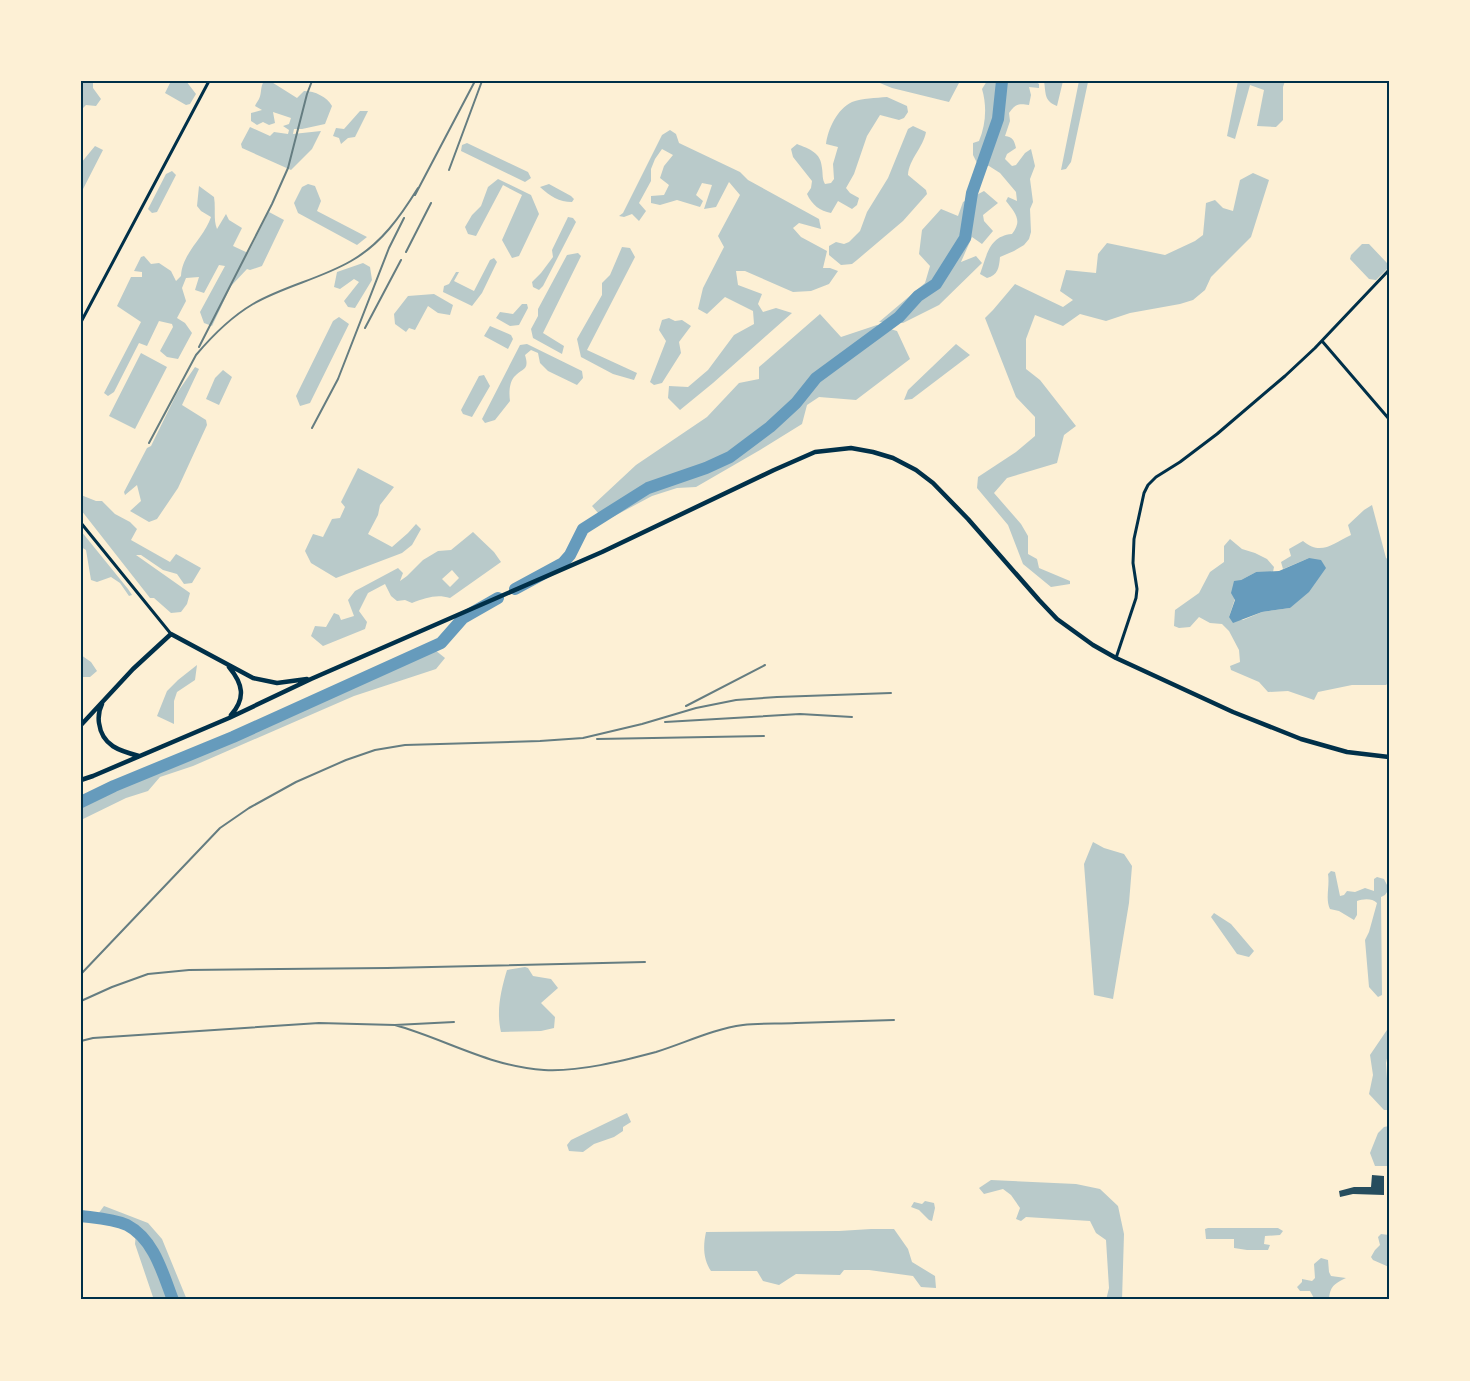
<svg xmlns="http://www.w3.org/2000/svg" width="1470" height="1381" viewBox="0 0 1470 1381" font-family="'DM Sans',sans-serif">
<rect width="100%" height="100%" fill="#fdf0d5"/>
<path fill="#b9caca" fill-rule="evenodd" d="M82,81H93V88L101,99L96,106L86,105L81,110V93L83,90Z
M171,81H186L196,94L190,104L186,105L165,93Z
M264,81H270L297,98L304,91C315,91 327,97 332,106L325,124L302,129H294L293,134L321,131L312,149L291,170L242,148L241,144L250,127L270,136L274,132L288,134L289,130L283,126L289,124L291,118L273,112L275,123L269,125L263,122L257,125L251,121V113L262,110L255,106C256,103 258,101 259,99C262,93 260,87 264,81Z
M875,81H960L949,102L892,88Z
M987,81H1035L1039,84V88L1029,87L1031,95L1029,105C1019,103 1015,104 1009,113L1010,121L1005,136C1013,137 1014,140 1016,148L1007,154L1005,159L1012,166L1016,165L1025,153L1031,149L1035,166L1030,179L1033,202L1030,209L1031,232L1029,239L1024,245L1014,251L1000,257C999,268 998,275 987,278L980,274C987,255 989,236 1012,234C1023,220 1015,213 1006,201L1008,197L1017,201L1016,192L1000,173L989,166L977,163L973,155V143L979,141C986,124 987,106 982,89Z
M1044,81H1063L1057,106C1044,101 1046,94 1044,81Z
M1079,81L1088,82L1071,162L1066,169L1061,170Z
M1238,81H1285L1283,87V120L1276,127L1257,126L1264,90L1250,85L1235,139L1227,136Z
M887,97L907,106L908,112L904,118L899,120L880,115L867,136L854,174L846,188L850,193L859,198L857,205L852,209L838,201L831,213C820,211 812,205 807,194L811,188L812,181L793,157L791,149L797,144C809,149 821,152 822,168C823,174 822,179 825,184L831,183L834,179L833,164L838,147L826,144C828,129 837,109 852,102C862,98 876,98 887,97Z
M360,111H368L355,137L348,138L341,144L339,138L333,136L336,128L344,129Z
M913,126L926,132C923,148 909,159 908,175L926,190L927,194L903,221L857,260L852,264L841,265L829,255V246L836,242L844,244L849,242L860,231L867,212L888,178L908,129Z
M670,130L676,134L679,143L740,172L748,180L819,219L821,229L799,223L793,228L801,237L827,251L823,268H830L838,271L829,284L811,291L793,292L745,271H736L738,285L762,294L758,304L763,312L776,308L792,313L713,383L680,410L668,398L669,386L688,387L708,370L734,335L754,324L753,311L725,297L707,314L698,309L703,288L724,247L718,236L740,195L729,182L716,207L704,209L712,185L702,183L696,195L703,201L700,207L677,200L660,205L651,203V196L664,195L669,185L660,178L664,166L673,155L662,149L655,159L651,169V181L639,203L646,211L639,221L632,214L624,217L619,216L623,213L662,135Z
M467,143L528,172L531,178L525,182L461,151L462,145Z
M95,146L103,150L81,193V163Z
M172,171L176,175L157,212L152,213L148,209L166,174Z
M1253,173L1269,180L1251,237L1211,277L1205,290L1193,300L1180,304L1130,313L1106,321L1080,314L1063,326L1035,315L1026,339V369L1040,380L1076,426L1064,435L1057,463L1007,478L994,493L1021,524L1028,536V554L1037,559L1039,568L1070,581V584L1051,587L1023,564L1008,525L977,488L978,477L1016,452L1035,436V417L1016,397L985,318L993,310L1015,284L1063,307L1073,300L1060,291L1066,270L1096,273L1098,254L1107,243L1165,255L1195,241L1203,235L1206,203L1215,200L1223,208L1233,211L1240,180Z
M498,179L531,195L539,214L519,256L512,258L502,240L522,195L503,185L476,236L468,234L465,227L472,215L481,206L488,187Z
M308,184L315,186L321,201L317,211L367,237L357,245L298,213L294,203L302,187Z
M549,184L571,196L574,199L572,202C559,202 550,196 540,187Z
M199,186L214,197C216,208 213,219 217,229L226,214L229,220L242,228L233,246L248,253L269,212L284,220L262,266L250,270L247,269L231,286L212,326L204,323L200,312L225,266L219,265L204,293L195,290L199,277L186,278L182,288L186,301L177,318L185,323L192,333L178,359L167,357L160,351L173,327L172,324L159,321L147,346L139,343L114,392L108,396L104,393L141,322L117,306L131,277H142V272L134,271L141,257L144,256L151,264L159,263L171,271L176,281L181,276C182,253 204,238 211,217L201,211L197,206Z
M984,191L998,203L983,215L984,221L993,231L982,244L972,237L961,262L976,256L982,263L939,305L903,323L879,322L925,283L930,266L919,254L922,230L941,209L958,216L963,202Z
M568,217L573,218L576,222L543,286L539,290L533,287L532,282L541,273L553,257L552,250Z
M1362,244H1369L1387,263L1388,268L1376,280L1369,279L1350,259L1351,255Z
M622,247L630,248L635,257L587,350L637,373L634,380L613,374L581,357L577,339L602,295V283L610,275Z
M578,253L581,256L543,333L564,346L562,354L533,338L531,329L538,316V309L567,255Z
M494,258L497,262L482,293L472,306L443,292L444,286L449,284L456,272H459L454,281L474,291L490,260Z
M363,263L370,267L372,280L355,308L348,307L344,301L359,282L354,279L340,289L334,287L337,272Z
M434,294L453,305L450,315L438,313L428,306L415,330L409,328L406,332L395,324L394,314L408,296Z
M522,304H527L528,308L519,325L510,326L496,318L500,312L513,314Z
M820,314L841,337L877,325L897,331L910,359L856,400L819,397L807,405L802,424L760,450L696,487L677,488L652,496L605,521L592,506L636,465L707,417L739,383L759,379V367Z
M339,317L349,324L310,403L300,406L296,396L333,321Z
M669,318L675,321L682,320L691,326L679,342L681,353L662,383L654,385L650,382L666,341L659,330L662,320Z
M490,326L511,335L513,339L508,349L484,336Z
M527,344L582,371L583,378L577,385L548,371L540,363L538,353L531,350L525,355C530,371 522,368 514,377C509,383 509,394 510,401L495,420L485,423L482,419L520,345Z
M956,344L970,355L912,399L904,400L908,390Z
M141,353L167,367L135,429L109,416Z
M195,367L199,369L182,405L206,420L207,425L178,488L157,519L149,522L130,511L141,501L137,485L125,495L124,492L147,448L151,446L177,393Z
M223,370L232,377L219,405L206,399L215,378Z
M484,375L490,386L472,417L463,414L461,410L479,376Z
M358,468L394,487L380,505L378,515L368,534L392,547L408,533L416,524L421,529L412,545L402,553L336,578L311,563L305,551L313,534L323,537L332,519L340,518L345,507L341,502Z
M81,495L96,501H102L115,514L130,522L137,529L131,540L170,562L176,554L201,568L192,583L184,584L177,574L163,570L141,555H136L190,593L187,604L181,612L171,613L154,598H150L81,510Z
M1372,505L1386,558L1389,560V682L1386,685H1352L1318,692L1314,700L1288,691L1268,692L1259,682L1231,670L1230,666L1240,662L1239,650L1229,631L1222,624L1210,623L1199,617L1190,627L1179,628L1174,626L1175,610L1199,593L1210,572L1224,562V546L1230,539L1242,549L1255,553L1267,559L1274,567L1273,572H1256L1241,580L1229,617L1243,620L1262,612L1290,608L1309,558L1283,569L1281,562L1291,556L1289,549L1303,541C1321,556 1332,544 1351,535L1348,525L1364,510Z
M81,531L128,589L132,595L129,596L120,583L111,577L97,582L91,580L86,550L81,547Z
M473,532L494,552L501,562L450,598C436,594 426,598 412,603L405,600L397,601L391,596L385,584L368,593L359,611L367,622L365,629L323,646L311,636L315,626L326,627L334,613L339,615L341,620L354,616L348,600L355,591L398,568L403,573L400,581L407,576L423,560L438,551L451,550ZM452,570L459,578L450,587L442,579Z
M435,650L445,658L436,669L354,696L193,766L160,777L148,791L126,798L81,820V806L121,786L217,747Z
M81,655L91,662L97,671L90,677H83L81,675Z
M197,665L195,680L177,692L174,701V724L157,716L167,691L178,680Z
M1093,842L1104,848L1124,854L1132,866L1129,903L1113,999L1094,995L1084,864Z
M1331,871L1335,872L1340,896L1344,895L1347,891L1355,892L1365,888L1374,891V879L1377,877L1384,879L1389,889L1385,895L1381,897L1382,995L1378,997L1369,987L1365,940L1369,932L1377,903C1372,898 1363,899 1357,901V915L1354,920L1339,911L1330,909C1325,899 1330,886 1328,874Z
M1214,913L1231,924L1254,951L1249,957L1237,954L1211,917Z
M525,967L528,968L533,976L551,979L558,988L541,1003L555,1017L554,1028L541,1031L501,1032C496,1011 501,990 507,970Z
M1389,1027V1049L1386,1063L1389,1110H1384L1369,1094L1373,1075L1370,1055Z
M627,1113L631,1122L623,1127V1131L614,1137L594,1144L583,1152L569,1151L567,1145L571,1140Z
M1389,1126V1166H1375L1370,1153L1378,1133L1384,1127Z
M991,1180L1076,1184L1100,1189L1118,1206L1124,1234L1122,1300H1106L1109,1288L1106,1240L1096,1233L1090,1221L1026,1217L1021,1221L1016,1219L1020,1208L1011,1195L1003,1189L984,1194L979,1188Z
M925,1201L934,1203L935,1208L932,1221L929,1220L919,1210L911,1207L914,1202L922,1204Z
M104,1206L148,1223L162,1239L187,1300H154L135,1244L136,1233L116,1225L81,1220L82,1213L98,1214Z
M1208,1228H1278L1283,1231L1280,1235L1265,1236L1264,1244L1270,1245L1268,1250H1247L1234,1248V1239H1206L1205,1229Z
M871,1229H894L908,1249L912,1262L935,1276L936,1288L921,1287L913,1276L869,1270H844L840,1275L796,1274L779,1285L763,1281L757,1271H711C703,1259 703,1246 706,1232L839,1231Z
M1381,1234L1389,1235V1267L1373,1260L1371,1257L1375,1250L1380,1245L1378,1237Z
M1321,1258L1328,1260L1329,1272L1331,1276L1346,1278C1334,1284 1330,1286 1329,1300H1315L1310,1291H1300L1297,1287L1302,1282V1279L1312,1281L1315,1278L1314,1264Z"/>
<path fill="#669bbc" d="M1309,558L1321,560L1326,568L1309,592L1290,608L1262,612L1233,623L1229,617L1235,600L1231,593L1234,581L1241,580L1256,572L1279,571Z"/>
<g fill="none" stroke-linecap="round" stroke-linejoin="round">
<path stroke="#669bbc" stroke-width="12" d="M515,589L563,563L570,555L583,529L640,493L648,488L706,468L730,457L770,427L796,403L816,378L899,317L918,296L936,284L965,238L972,193L998,119L1002,81
M81,802L114,786L233,737L441,643L463,618L498,598
M81,1216C96,1218 113,1219 127,1225C154,1239 163,1274 173,1300"/>
</g>
<path fill="#264d5e" d="M1372,1175L1384,1176V1195L1353,1194L1340,1197L1339,1191L1354,1187H1371Z"/>
<g fill="none" stroke-linecap="round" stroke-linejoin="round">
<path stroke="#003049" stroke-width="3" d="M81,322L209,81
M1322,341L1389,419
M81,523L171,634
M1116,658L1136,598L1137,589L1133,563L1134,539L1144,493L1148,485L1156,477L1180,462L1217,434L1285,376L1315,348L1389,270"/>
<path stroke="#003049" stroke-width="4.5" d="M229,667C243,684 246,698 231,715
M102,704C99,710 98,716 99,723C102,746 120,751 139,756
M81,725L133,669L171,634L253,678L277,683L307,679
M81,780L93,776L229,718L311,679L602,552L774,470L815,452L851,448L873,452L893,458L916,470L933,483L968,519L1039,600L1057,619L1093,645L1116,658L1233,712L1301,739L1347,752L1389,757"/>
<path stroke="#657d81" stroke-width="2" d="M449,170L482,81
M415,195L475,81
M406,252L431,203
M365,328L401,260
M199,347L272,204L288,168L307,94L312,81
M312,428L338,379L389,248L404,218
M149,443L196,355C212,336 231,317 253,304C284,286 320,279 351,261C381,244 400,217 418,188
M686,706L765,665
M665,722L800,714L852,717
M597,739L764,736
M81,974L220,828L249,808L296,782L346,760L375,750L405,745L540,741L583,738L642,724L696,708L736,700L777,697L891,693
M81,1001L112,987L148,974L189,970L387,968L645,962
M395,1025C445,1039 491,1067 544,1070C579,1072 622,1061 656,1052C685,1043 713,1029 743,1025C760,1023 778,1024 796,1023C829,1022 862,1021 894,1020
M81,1041L93,1038L319,1023L395,1025L454,1022"/>
</g>
<rect width="1470" height="1381" fill="none" stroke="#fdf0d5" stroke-width="165"/>
<rect x="82" y="82" width="1306" height="1216" fill="none" stroke="#003049" stroke-width="2"/>
</svg>
